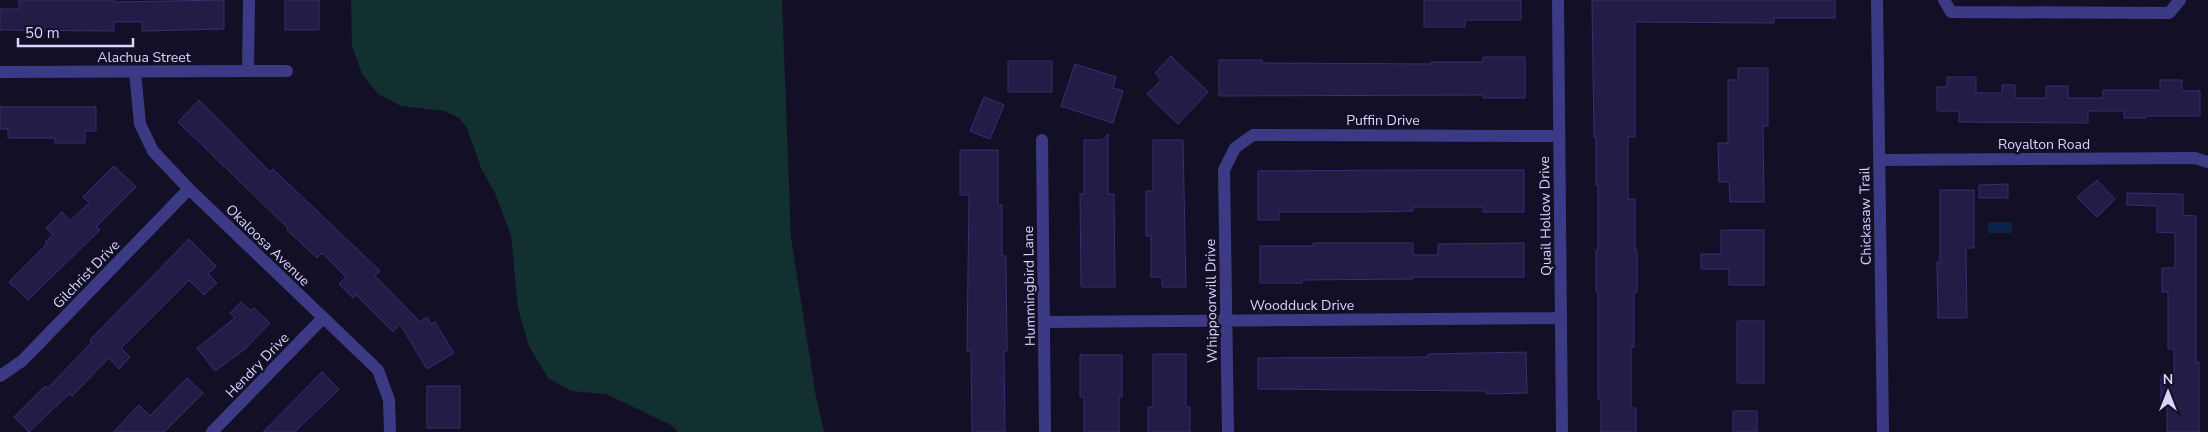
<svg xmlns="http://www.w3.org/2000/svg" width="2208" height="432" viewBox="0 0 2208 432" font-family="'Nunito Sans',sans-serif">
<rect width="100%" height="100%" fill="#130f26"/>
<path fill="#12302f" d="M351,0H782L791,238L816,397L824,432H678L671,425L606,394L571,391L548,378L529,346L518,308L511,235L495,193L481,168L467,128L459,118L445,111L401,106L378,94L362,74L352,46Z"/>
<path fill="#0c2248" d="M1988,222H2012V233H1988Z"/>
<path fill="#241b47" stroke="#3b2d73" d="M19,0H114V2L224,0V29L142,31V22H114V31L0,30V9H19Z
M285,0H319V30H285Z
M1424,0H1521V20H1465V27H1424Z
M1592,0H1835V18H1774V23L1635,22V137H1628V199H1635V250H1637V292H1634V347H1631V408H1636V432H1601V399H1598V292H1596V250H1598V185H1596V137H1594Z
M1171,56L1208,92L1178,124L1147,94L1161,80L1155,73Z
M1483,57H1525V98H1483V95L1219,96V60H1262V63L1431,64V62H1483Z
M1008,61H1052V92H1008Z
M1075,64L1116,77L1113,88L1123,91L1113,123L1061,106Z
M1738,68H1768V126H1763L1764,202H1730L1729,182H1719L1718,143H1728V80H1738Z
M1947,77H1976V93H2002V85H2015V98H2046V86H2068V98H2103V90H2160V80H2182V91H2200V116H2146V118H2124V111H2088V123L1959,122V111H1937V87H1947Z
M984,97L1004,105L990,139L970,131Z
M199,100L270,172L273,169L380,271L375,276L420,322L427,317L431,324L435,322L454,353L427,369L400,324L393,332L356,295L353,298L339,284L346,277L322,253L317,258L287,230L288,228L178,122Z
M0,107H96V131H85V143H55V138H8V129H0Z
M1108,134V194H1114L1115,287H1081L1080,194H1084V140H1102Z
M1153,140H1183L1186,287H1162V277H1151V236H1146V191H1153Z
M960,150H998V205H1002V256H1006L1007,351H1004L1005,432H972L971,351H967L969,195H960Z
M114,166L136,187L96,227L100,230L28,300L9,282L47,244L45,242L53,235L46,228L62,212L70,221L89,203L83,197Z
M1413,170H1524V212H1483V207H1413V211L1359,212H1279V220H1258V171Z
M2097,180L2115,199L2097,217L2077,197Z
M2008,184V198H1979V185Z
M1940,190H1974V248H1966L1967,318H1938L1937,262H1940Z
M2127,193L2183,194V215L2196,216V362H2199V432H2167V404H2161V376H2174V349H2168V292H2162V268H2175V233L2157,232V206L2127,205Z
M1721,230H1764V285H1729V269H1701V254H1721Z
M189,239L216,266L208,274L217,283L204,295L189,280L121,348L130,357L119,369L109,358L72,396L69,394L29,432L14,417L45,386L48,388L92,342L90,340Z
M1313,243H1413V255H1438V244L1524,243V277H1413V279L1302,280V283H1260V246H1313Z
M241,302L251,311L254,308L270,323L245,349L215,371L197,348L235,318L230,313Z
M1737,321H1764V383H1737Z
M1526,352L1527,393L1486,394V391L1258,389V358L1428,357V354Z
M1153,354H1186V407H1190V432H1148V407H1153Z
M1080,355H1122V397H1119V432H1084V397H1080Z
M322,372L339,389L295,432H263Z
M187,378L203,393L164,432H113L139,405L150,416Z
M427,386H460V428H427Z
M1733,411H1757V432H1733Z"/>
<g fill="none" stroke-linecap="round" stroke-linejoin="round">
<path stroke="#3d3a85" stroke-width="12" d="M1558,0L1562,432
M1877,0L1883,432
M1944,0L1951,12L2169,13L2180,0
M248,71L249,0
M0,72L287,71
M135,72L140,124L153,151L189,189L378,370L389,400L390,432
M1042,140L1045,432
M1879,160L2195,158L2208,162
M1044,322L1561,318
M0,376L22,361L189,189
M212,432L323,318
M1228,432L1224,170L1235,148L1253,135L1559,136"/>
</g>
<g text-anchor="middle" stroke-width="5" stroke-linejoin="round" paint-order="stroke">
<g font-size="14" fill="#d9d4ff" stroke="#130f26">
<text x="144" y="62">Alachua Street</text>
<text x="1383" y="125">Puffin Drive</text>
<text x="2044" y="149">Royalton Road</text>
<text transform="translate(1545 216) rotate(-91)" y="5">Quail Hollow Drive</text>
<text transform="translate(1865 216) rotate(-91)" y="5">Chickasaw Trail</text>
<text transform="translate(268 245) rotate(44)" y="5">Okaloosa Avenue</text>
<text transform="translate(86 274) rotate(-46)" y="5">Gilchrist Drive</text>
<text transform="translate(1029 286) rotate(-91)" y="5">Hummingbird Lane</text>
<text transform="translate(1211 301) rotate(-91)" y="5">Whippoorwill Drive</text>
<text x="1302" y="310">Woodduck Drive</text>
<text transform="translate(257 365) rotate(-46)" y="5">Hendry Drive</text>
</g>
</g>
<g transform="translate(2168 392)" stroke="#130f26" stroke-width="4" paint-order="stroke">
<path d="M0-4L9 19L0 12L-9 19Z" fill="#d9d4ff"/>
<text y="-8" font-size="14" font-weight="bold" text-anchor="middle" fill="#d9d4ff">N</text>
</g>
<path d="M18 38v8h115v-8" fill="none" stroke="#d9d4ff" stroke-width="2.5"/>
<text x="25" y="38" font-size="15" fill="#d9d4ff" stroke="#130f26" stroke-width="4" paint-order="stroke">50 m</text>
</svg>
